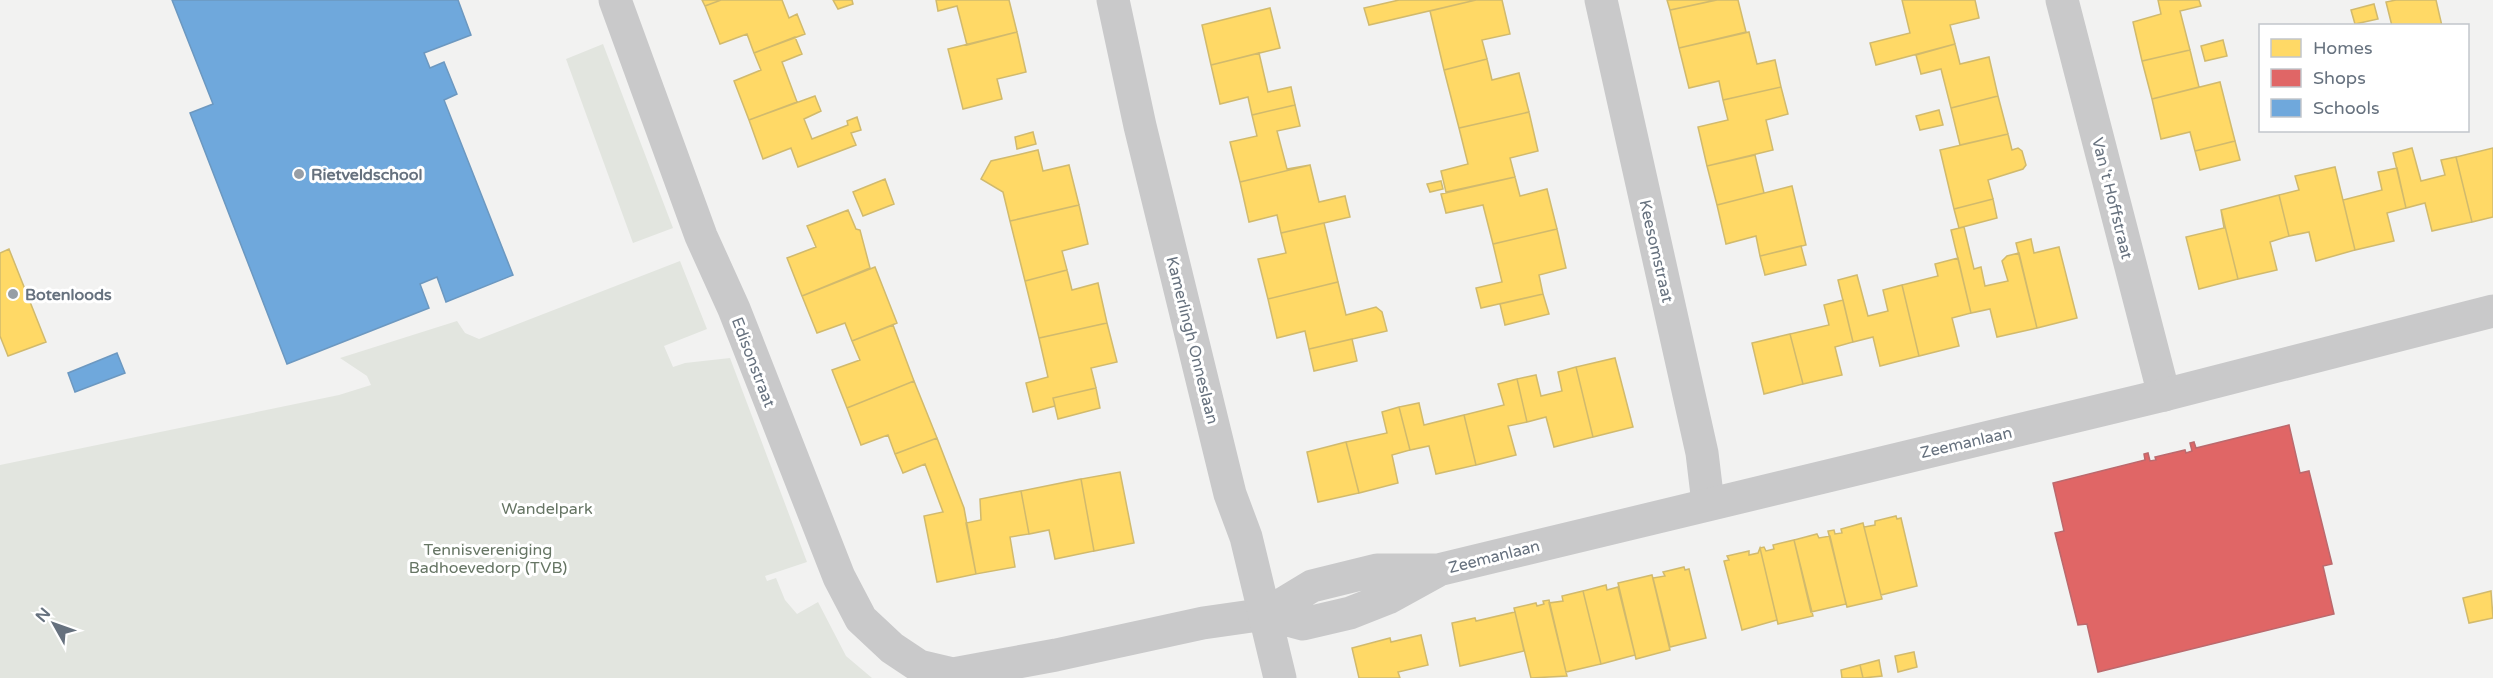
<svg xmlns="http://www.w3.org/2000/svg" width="2493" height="678" viewBox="0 0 2493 678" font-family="'Varela Round',sans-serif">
<rect width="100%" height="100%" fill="#f2f2f1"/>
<path fill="#e2e5df" d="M603,44L673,228L633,243L566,59Z
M680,261L707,329L664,346L673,367L685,363L730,358L807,562L765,576L767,581L776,578L785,600L797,614L818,602L846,656L872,678H0V465L339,395L371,385L367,376L340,358L457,321L465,333L479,339Z"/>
<path fill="#ffd966" stroke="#d1ba6d" stroke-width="1.5" d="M702,0H721L705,6Z
M721,0H782L789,18L797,14L805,34L754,53L747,34L720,44L705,6Z
M833,0H852L853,4L838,9Z
M936,0H1009L1017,32L967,45L957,6L938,11Z
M1399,0H1476L1369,25L1364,8Z
M1476,0H1502L1510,34L1482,40L1487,59L1444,70L1430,11Z
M1667,0H1717L1670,10Z
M1716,0H1738L1746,32L1679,48L1670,10Z
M1902,0H1975L1979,18L1950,25L1955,44L1876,65L1870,43L1910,33Z
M2158,0H2199L2201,6L2180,11L2190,50L2142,61L2133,22L2161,14Z
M2396,0H2436L2442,26H2392L2386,2Z
M2374,4L2378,19L2355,24L2351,10Z
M1270,8L1280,48L1211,65L1202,25Z
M1017,32L1026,72L997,79L1002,99L963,109L948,49Z
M1749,32L1757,64L1775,60L1781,87L1723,100L1719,81L1689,88L1679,48Z
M795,37L802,54L782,62L797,102L749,120L734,81L761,70L754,53Z
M2223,40L2227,56L2205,61L2201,46Z
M1955,44L1960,64L1989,57L1998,96L1951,108L1941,69L1921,74L1916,55Z
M2190,50L2199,87L2152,99L2142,61Z
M1259,53L1268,92L1291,87L1295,105L1252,115L1248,97L1220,104L1211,65Z
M1487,59L1492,80L1519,73L1529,112L1459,128L1444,70Z
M2220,82L2235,141L2195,151L2190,132L2161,139L2152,99Z
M1781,87L1788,114L1766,120L1773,150L1707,166L1698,127L1728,120L1723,100Z
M815,96L821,111L804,119L812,139L848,125L847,121L857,117L861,130L851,133L856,145L798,167L791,148L763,159L749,120Z
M1998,96L2008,134L1960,145L1951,108Z
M1295,105L1300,126L1277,131L1287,169L1310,165L1240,182L1230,142L1257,136L1252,115Z
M1939,110L1943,125L1920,130L1916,116Z
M1529,112L1538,151L1510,158L1515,177L1446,192L1441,171L1468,164L1459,128Z
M1033,132L1036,144L1017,149L1015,137Z
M2008,134L2012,150L2018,148L2022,151L2026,165L2023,169L1988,180L1993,199L1954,209L1940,150Z
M2235,141L2240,160L2200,170L2195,151Z
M2412,148L2421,181L2445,175L2441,160L2456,157L2472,222L2432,231L2425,203L2406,208L2393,153Z
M2493,148V217L2472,222L2456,157Z
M1038,150L1043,171L1069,165L1079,205L1010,221L1003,192L981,179L991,161Z
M1755,155L1764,193L1717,205L1707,166Z
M1310,165L1319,202L1345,196L1350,217L1281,233L1277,215L1249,222L1240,182Z
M2335,167L2355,250L2316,261L2309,232L2289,236L2279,195L2299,190L2295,176Z
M2397,168L2406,208L2387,213L2394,241L2355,250L2343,200L2382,190L2378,172Z
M1515,177L1520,196L1547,189L1557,229L1493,244L1483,205L1446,213L1441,194Z
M885,179L894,204L863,216L853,192Z
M1441,181L1443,189L1430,192L1427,184Z
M1792,186L1806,245L1760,256L1756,236L1726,244L1717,205Z
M2279,195L2289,236L2270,242L2277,270L2238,279L2221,210Z
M1993,199L1997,218L1959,228L1954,209Z
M1079,205L1088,244L1062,251L1067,270L1025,281L1010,221Z
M848,210L856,229L860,230L870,268L802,296L787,258L816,247L807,226Z
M2221,210L2238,279L2199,289L2186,237L2224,228Z
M1324,223L1338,282L1268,299L1258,259L1286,253L1281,233Z
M1964,227L1974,269L1981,267L1985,286L2008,281L2002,261L2007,256L2019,253L2037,328L1997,337L1990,309L1971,313L1951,230Z
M1557,229L1566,268L1539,275L1543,294L1481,308L1476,288L1502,282L1493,244Z
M2031,239L2034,253L2059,247L2077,318L2037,328L2016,243Z
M1801,246L1806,265L1765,275L1760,256Z
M9,249L46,342L8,356L0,336V253Z
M1958,258L1971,313L1952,318L1959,346L1919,356L1902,285L1938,276L1935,264Z
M875,267L897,323L852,341L845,323L817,333L802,296Z
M1067,270L1072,290L1098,283L1107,323L1039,338L1025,281Z
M1857,275L1868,316L1888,311L1883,290L1902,285L1919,356L1880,366L1873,337L1853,342L1838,280Z
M1338,282L1346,315L1376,307L1382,312L1387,331L1309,349L1305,331L1277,338L1268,299Z
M1543,294L1549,314L1505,325L1500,304Z
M1843,300L1853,342L1835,347L1842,375L1803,384L1790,334L1829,325L1824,305Z
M1107,323L1117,362L1091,368L1096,388L1053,398L1055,406L1033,412L1026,383L1048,377L1039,338Z
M893,325L914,381L847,408L832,370L860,360L852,341Z
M1790,334L1803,384L1764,394L1752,343Z
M1352,339L1357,361L1314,371L1309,349Z
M1615,358L1633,427L1593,437L1576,367Z
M1576,367L1593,437L1554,447L1546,417L1527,422L1517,379L1536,375L1541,396L1562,391L1558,372Z
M1517,379L1527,422L1508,426L1516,455L1476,465L1464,415L1504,405L1498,384Z
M914,381L937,438L895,454L888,435L861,445L847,408Z
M1096,388L1100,408L1058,419L1053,398Z
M1419,403L1424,425L1464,415L1476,465L1436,474L1429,446L1410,450L1399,407Z
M1399,407L1410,450L1392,455L1398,483L1359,493L1346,442L1387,433L1382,412Z
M937,438L964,508L976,574L937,582L924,516L943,512L925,464L903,473L895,454Z
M1346,442L1359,493L1318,502L1307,452Z
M1120,472L1134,543L1094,551L1081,479Z
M1081,479L1094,551L1055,559L1049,530L1029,534L1021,491Z
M1021,491L1029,534L1010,537L1015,567L976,574L966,523L981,520L980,499Z
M1896,516L1897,519L1901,518L1917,586L1881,595L1864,527L1875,525V521Z
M1863,523L1882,599L1847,607L1828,531L1834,530L1835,534L1842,533L1841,529Z
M1817,534L1819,538L1830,536L1846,604L1811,612L1794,540Z
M1794,540L1813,616L1778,624L1760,548L1764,547L1766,551L1774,549L1773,545Z
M1760,548L1777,620L1742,630L1724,561L1729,560L1727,556L1749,551V555L1758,553Z
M1684,567L1685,570L1689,569L1706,638L1670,647L1653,578L1665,576L1663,572Z
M1652,575L1670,650L1636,659L1618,583Z
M1606,585L1607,590L1618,587L1635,655L1601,664L1583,591Z
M1583,591L1601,664L1566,672L1549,603L1563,601L1562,596Z
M2491,591L2493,618L2469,623L2463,598Z
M1549,600L1567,676L1531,678L1514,608L1536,603L1537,606L1544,604L1543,601Z
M1515,612L1524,651L1460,666L1452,623L1475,618L1476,621Z
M1421,635L1428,665L1398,672L1400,678H1359L1352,648L1390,638L1391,642Z
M1914,652L1917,667L1898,672L1895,656Z
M1879,660L1882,676L1863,678L1860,665Z
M1860,665L1863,678H1842L1841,670Z"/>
<path fill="#e06666" stroke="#bb696d" stroke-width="1.5" d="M2289,425L2300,473L2309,471L2332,564L2323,566L2334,614L2098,672L2087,624L2078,625L2055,533L2064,531L2053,483L2145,460L2144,454L2148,453L2150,461L2156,460L2155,457L2185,450L2186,453L2192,451L2190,443L2194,442L2196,448Z"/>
<path fill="#6fa8dc" stroke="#6c98c0" stroke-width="1.5" d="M172,0H458L471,35L424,53L430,68L444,62L457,94L444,100L513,275L446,302L437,277L420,284L429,308L287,364L190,113L213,104Z
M117,353L125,373L75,392L68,373Z"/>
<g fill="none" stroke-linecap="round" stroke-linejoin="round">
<path stroke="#c9c9ca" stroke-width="33" d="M615,0L701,236L734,309L839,577L861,619L892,648L919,666L953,674L1056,655L1203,623L1266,614
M1601,0L1702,453L1708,503
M2062,0L2164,395"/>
<path stroke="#c9c9ca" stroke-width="33" d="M1113,0L1140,126L1230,494L1246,537L1280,678
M1266,614L1312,586L1377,570H1438L2164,395L2493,311
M1266,614L1303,624L1350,613L1388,598L1437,571"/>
</g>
<g fill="#979ea6" stroke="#fff" stroke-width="2">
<circle cx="299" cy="174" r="6"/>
<circle cx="13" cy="294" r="6"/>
</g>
<g text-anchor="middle" stroke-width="6" stroke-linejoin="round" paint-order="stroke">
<g font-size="16" font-weight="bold" fill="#66717e" stroke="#fff" text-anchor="start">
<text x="311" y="180">Rietveldschool</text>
<text x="25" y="300">Botenloods</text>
</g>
<g font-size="16" fill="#66717e" stroke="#fff">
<text transform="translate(2113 198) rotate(76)" y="6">Van 't Hoffstraat</text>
<text transform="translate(1657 251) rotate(77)" y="6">Keesomstraat</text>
<text transform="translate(1193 340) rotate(76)" y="6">Kamerlingh Onneslaan</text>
<text transform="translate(754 362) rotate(69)" y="6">Edisonstraat</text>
<text transform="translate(1966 442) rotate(-13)" y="6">Zeemanlaan</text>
<text transform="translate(1494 556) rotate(-14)" y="6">Zeemanlaan</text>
</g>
<g font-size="16" fill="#667564" stroke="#fff">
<text x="547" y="514">Wandelpark</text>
<text x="488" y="555">Tennisvereniging<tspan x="488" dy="18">Badhoevedorp (TVB)</tspan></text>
</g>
</g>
<rect x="2259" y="24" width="210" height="108" fill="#ffffff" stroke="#c2c6cb" stroke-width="1.5"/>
<rect x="2271" y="39" width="30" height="18" fill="#ffd966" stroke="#c2c6cb" stroke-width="1.5"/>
<text x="2313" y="54" font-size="18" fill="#66717e">Homes</text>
<rect x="2271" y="69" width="30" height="18" fill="#e06666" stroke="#c2c6cb" stroke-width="1.5"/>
<text x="2313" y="84" font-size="18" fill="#66717e">Shops</text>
<rect x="2271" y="99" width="30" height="18" fill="#6fa8dc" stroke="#c2c6cb" stroke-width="1.5"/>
<text x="2313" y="114" font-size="18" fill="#66717e">Schools</text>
<g transform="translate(54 624) rotate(310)" stroke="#ffffff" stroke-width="4.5" paint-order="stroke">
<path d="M0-4.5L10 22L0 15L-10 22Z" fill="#66717e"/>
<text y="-9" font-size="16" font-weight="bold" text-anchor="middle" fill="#66717e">N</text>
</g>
</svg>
